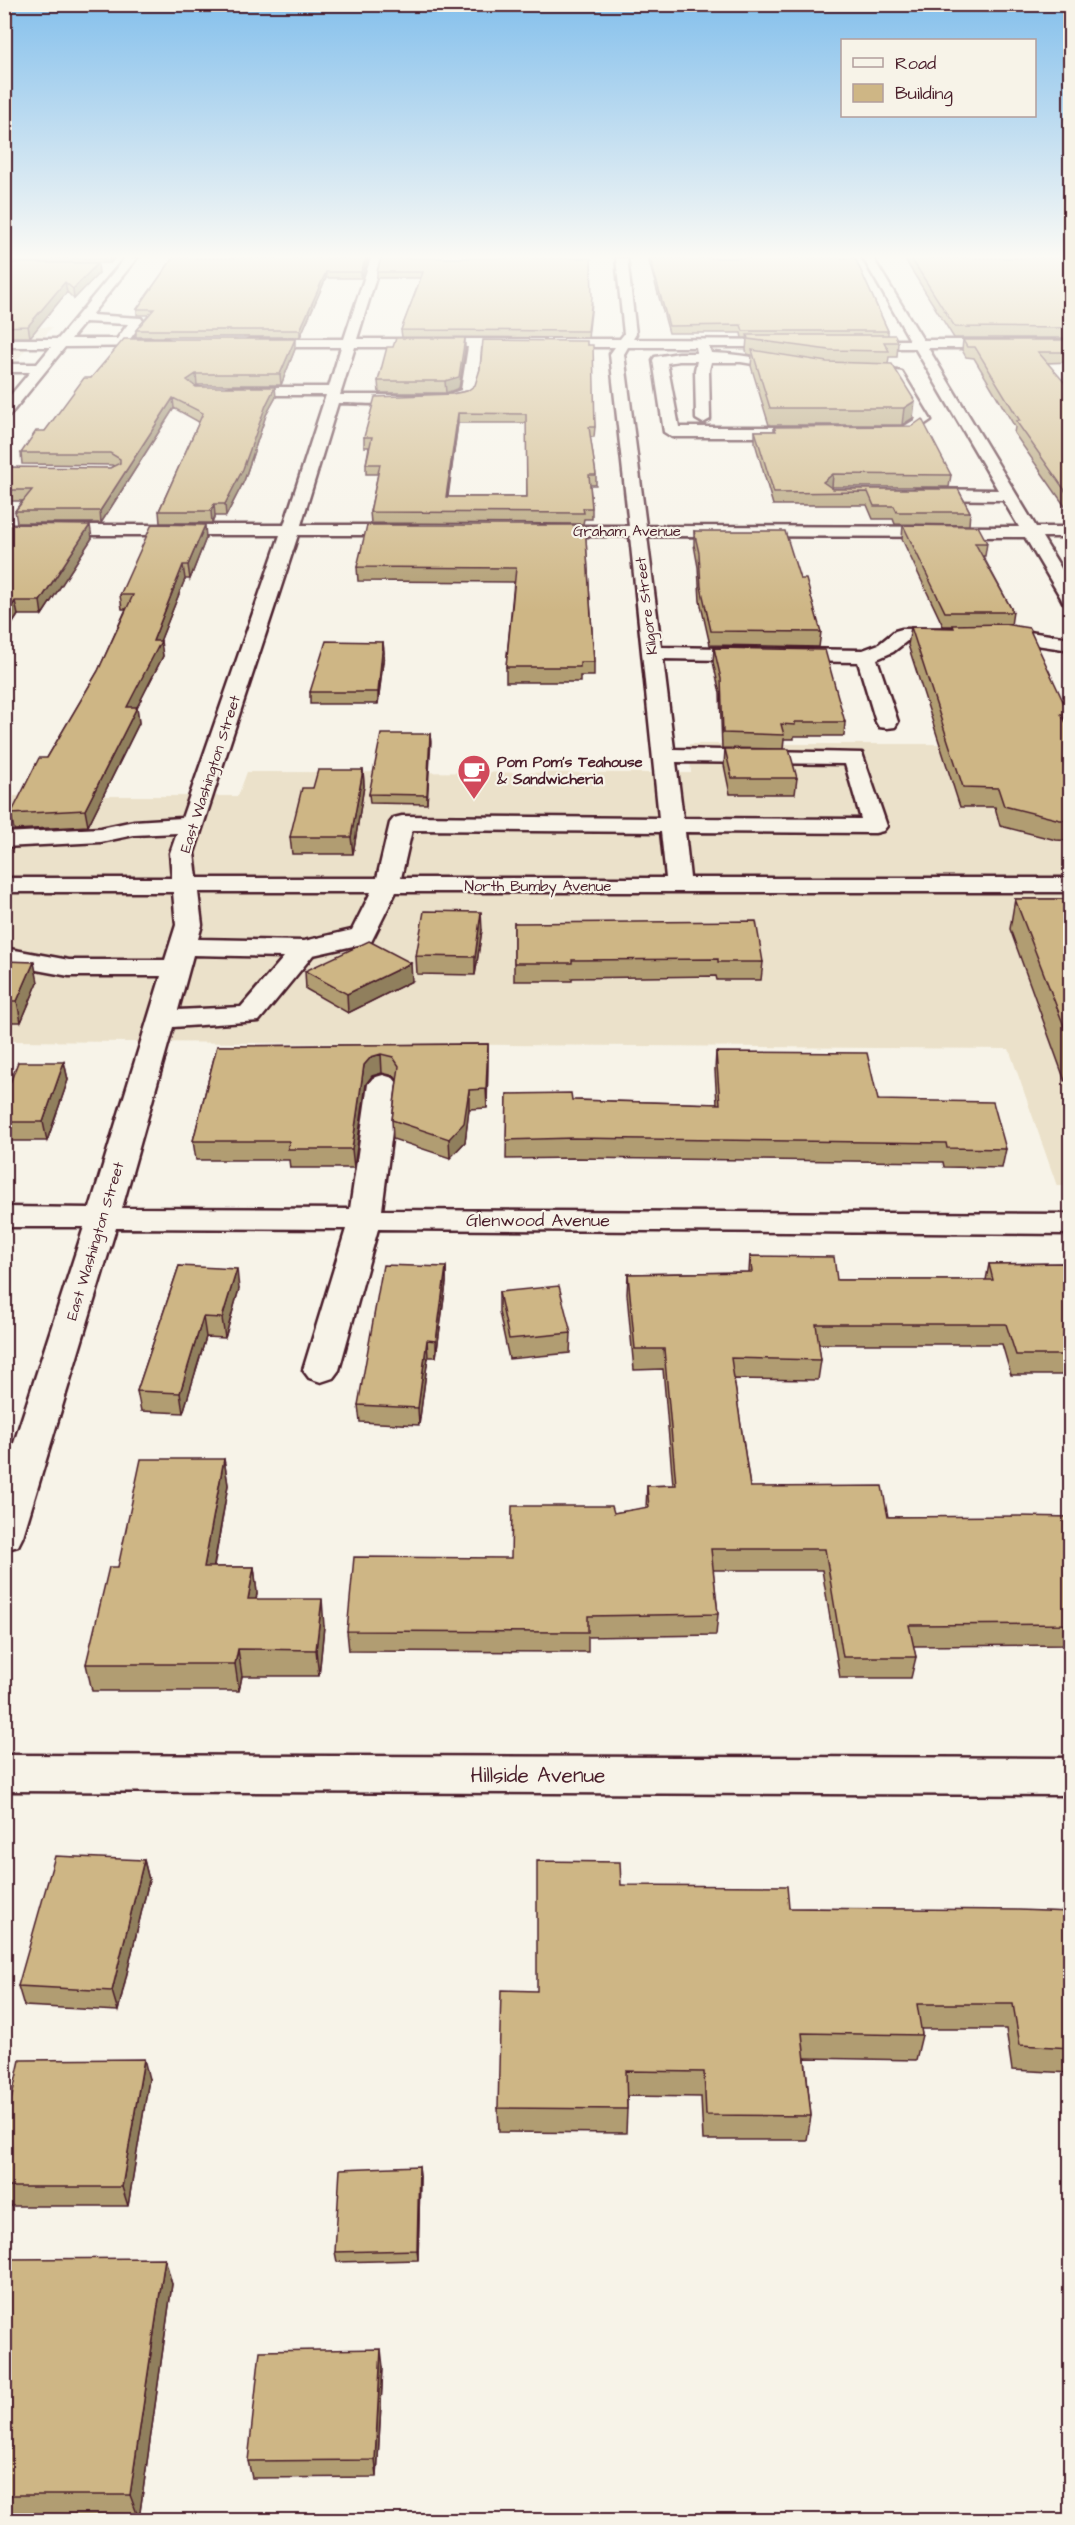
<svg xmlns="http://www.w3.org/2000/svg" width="1075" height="2525" font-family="'Architects Daughter',sans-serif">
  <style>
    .built { fill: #ebe1ca }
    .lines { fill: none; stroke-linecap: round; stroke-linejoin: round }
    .minor-casing { stroke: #4a1f2b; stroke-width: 5 }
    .minor { fill: #f7f3e8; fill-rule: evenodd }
    .wall { fill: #b19d72; stroke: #4a1f2b; stroke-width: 1.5; fill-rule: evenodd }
    .shaded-wall { fill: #907f5d; stroke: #4a1f2b; stroke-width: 1.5 }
    .building { fill: #ceb685; stroke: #4a1f2b; stroke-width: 1.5; fill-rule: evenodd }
    .labels { text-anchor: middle; stroke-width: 4.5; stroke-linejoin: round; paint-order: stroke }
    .far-street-label { font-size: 15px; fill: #4a1f2b; stroke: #f7f3e8 }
    .far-poi-label { font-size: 15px; font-weight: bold; fill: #4a1f2b; stroke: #f7f3e8; text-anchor: start }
    .street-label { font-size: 18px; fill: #4a1f2b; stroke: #f7f3e8 }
    .near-street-label { font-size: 21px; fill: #4a1f2b; stroke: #f7f3e8 }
  </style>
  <rect width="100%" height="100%" fill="#f7f3e8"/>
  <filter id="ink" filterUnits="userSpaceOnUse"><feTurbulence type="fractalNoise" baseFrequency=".0167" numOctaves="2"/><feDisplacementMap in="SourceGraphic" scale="12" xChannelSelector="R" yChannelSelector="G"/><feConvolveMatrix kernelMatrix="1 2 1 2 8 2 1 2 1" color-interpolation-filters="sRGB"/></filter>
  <g filter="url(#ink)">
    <path class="built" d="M5,326L52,327L45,336L26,349L5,374Z
      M689,744H1070V1186H1057L1009,1049L5,1041V796H238L247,772L691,773Z"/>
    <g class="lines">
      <defs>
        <path id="minor" d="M125,258H137L91,315L141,318L143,321L130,339H166L173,343L171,346L65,347L9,416L4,417V403L30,372H4V364H37L51,347H4V339H58ZM85,322L128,324L117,339H71Z
          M371,258H382L357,339H620L624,334L616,258H627L636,334L633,339L798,340L800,343L793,347H709L711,353C750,354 788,365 827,368C852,369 877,366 902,372L931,420L906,437H672L664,432L653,360L655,357L679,353H697L696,347H628L624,354L646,526L1019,527L1003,500L916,499L908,494L916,489L998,490L915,348H853L846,344L853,340H910L863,258H873L923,340H1070V348H928L1036,527H1070V537H1042L1070,583V603L1063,602L1061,598L1025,537L647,536L661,647L863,650L879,644L895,631L902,629L1002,628L1070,638V650L1002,640L907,641L893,652L877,659L898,722L895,727L887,728L879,727L876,722L858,662L663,659L674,749L862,753L887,826L883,831L875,833L685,832L690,878H1070V892H396L371,942L313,955L259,1021L173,1027L122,1208L350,1209L368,1084L373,1078L383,1075L393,1078L398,1084L382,1210L1070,1214V1234L378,1229L339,1370L333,1378L321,1382L309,1378L303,1370L346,1229L116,1228L23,1536L18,1546L4,1550V1474L84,1227H4V1207L90,1208L161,976H69L4,964V948L69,960H165L176,925L173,892H4V878H172L170,853L177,833L134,835L101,842L4,847V833L101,828L134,821L182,818L280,535H4V525H284L326,395H230L223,391L230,387H329L341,347H250L243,343L250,339H344ZM355,347H468L461,390L446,395H340ZM481,347H615L610,354L629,526H540L534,527L531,531L534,535L540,536H630L659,818L402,816L394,818L390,823L377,878H197L194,853L298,535H411L417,534L420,530L417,526L411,525H301L338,403C359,403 465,410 474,393C479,384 480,358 481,347ZM679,361H697L695,370L696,419L703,423L710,419L709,370L711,362H741L826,376L892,378L916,419L903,427H679L667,363ZM676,762L845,764L861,819L683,818ZM412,830L661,832L666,878H401ZM198,892H371L352,930L304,941L198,939L202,925ZM193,955L284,957L241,1007L178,1010Z
          M4,1755L1070,1758V1795L4,1791Z"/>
      </defs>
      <use href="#minor" class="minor-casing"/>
      <use href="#minor" class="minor"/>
    </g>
    <path class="wall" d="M4,258H115L110,263H15L4,266Z
      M173,258H368L361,278H326L300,337H136V330L149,315H137V309Z
      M381,258L592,303L588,338L402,337L401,330L421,278H377V272Z
      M648,258H855L888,331V335L898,342L897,357H889L888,364L913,418L902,425H769L751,366L752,355L747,354L746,350L747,338H742L741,333H669Z
      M904,258H1063L1066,261L1071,263V338H954Z
      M4,267L99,273L74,299L67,292L30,337H4Z
      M963,340H1071V362L1047,363L1071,390V515L1014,433L1015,427L974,358L966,357L962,350Z
      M587,345L595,427L594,437H590L596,475V485H590L592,508V519H584L583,524L371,523L370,512L378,474H366V464L369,447H364V437L452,394L467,391ZM458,423H527V497H448Z
      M295,349L281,385H197L195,386L276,397L266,415L244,481L226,516H215L212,523H160L159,511L199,422L174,408L101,523H17L15,511L22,501H10L9,498H4V475L110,468L114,466L112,465L22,464L21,453L45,431L91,378Z
      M465,349L459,388L446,393H379L378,381Z
      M774,427L951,475L949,487H831L833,489H958L970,512L969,525L895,524L893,519H873L867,505H773L755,443V431H774Z
      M4,524L92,538L42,615H18L4,637Z
      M585,525L594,662V676H580V682H506V667L514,582L358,581L357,567Z
      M903,525L987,543L985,556H983L1013,612L1011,625L1069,714L1067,724L1071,731V841L1056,840L1000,826L995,807H960L908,645L911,627L952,628L953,626H943L902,539Z
      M694,531L800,579L821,632L819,647L710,645L700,601L698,567L694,545Z
      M206,538L190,579H185L160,641L163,656L137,707L139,723L88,826L14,830L11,814L47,758L98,671L126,609H122L120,595Z
      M383,642L384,653L378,704H310V692Z
      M714,648L845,722L844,736H794V739H784L783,749L722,748L720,693L713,662Z
      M430,734L427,804L370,803L369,794Z
      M725,749L797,778L795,794H730L724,765Z
      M363,770L364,786L353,854H292L290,837L313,788Z
      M1015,899H1071V1081H1065L1010,929Z
      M514,923L763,962L761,980H717L716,976L572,978V981H514Z
      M482,930L475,975L417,974L416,956Z
      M4,961L38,982L21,1022H4Z
      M305,971L412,981L348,1013L306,989Z
      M488,1044L487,1108L469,1109L465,1142L450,1158L393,1139L392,1120L397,1080L394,1076L382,1073L372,1076L366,1084L354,1168H290L289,1160H196L193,1141L217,1046Z
      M716,1052L878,1100L1006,1149L1002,1168L944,1167L943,1162L572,1158L506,1159L507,1094L572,1100L717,1104L715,1070Z
      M64,1062L68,1080L47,1141H4V1083H10Z
      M750,1256L837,1280H986L989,1264L1071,1263V1375H1011L1002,1344H818L821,1360L818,1380L734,1379L750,1487L888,1517H1071V1645L913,1646L916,1657L911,1678H840L822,1570H713L718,1614L716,1635L588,1637V1652L349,1651L347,1631L614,1513L646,1508L647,1486L673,1485L663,1369L634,1370L627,1294L628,1274L749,1272Z
      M179,1266L239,1289L225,1338L206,1337L183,1413L141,1411L137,1391Z
      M446,1267V1283L436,1357H428L419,1425L360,1422L358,1405Z
      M499,1292L571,1333L570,1353L509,1359L499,1312Z
      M224,1459L228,1485L214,1567H254L257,1593L256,1599L324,1626L319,1676H242L239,1691H92L86,1664L118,1567Z
      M144,1860L149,1880L118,2011L24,2006L18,1986Z
      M621,1885L789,1908L1071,1912V2073L1012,2070L1006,2029H921L922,2035L916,2060L805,2058L811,2116L807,2140H703L701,2097L627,2096V2109L626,2133L499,2132L498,2108L537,1991Z
      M149,2079L128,2206H4V2132Z
      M419,2166L420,2176L418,2260L337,2262L335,2252Z
      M4,2259L172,2284L139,2519H4Z
      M383,2367L377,2477L252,2478L248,2461Z"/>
    <path class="shaded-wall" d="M4,258H14L15,263L4,266Z
      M109,258H115L110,263Z
      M366,258H368L361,278V272Z
      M98,263L99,273L74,299L73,289Z
      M326,272V278L300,337V330Z
      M65,282L67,292L30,337L28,326Z
      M465,338V349L459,388L446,393L445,381Z
      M295,339V349L281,385L280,374Z
      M196,374L197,385L188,390L187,380Z
      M275,387L276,397L266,415L244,481L226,516L225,504L266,405Z
      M173,398L174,408L101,523L100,511Z
      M915,401L913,418L902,425L904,408Z
      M458,413V423L446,507V497Z
      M833,474L832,487L825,492L823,482Z
      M214,504L215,516L212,523L211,511Z
      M90,525L92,538L42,615L40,601Z
      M205,525L206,538L190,579L188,565Z
      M183,565L185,579L157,649L161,641L163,656L129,723L127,707Z
      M15,601L18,615L4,637V619Z
      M383,642L384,653L378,704V692Z
      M137,707L139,723L88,826L85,810Z
      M430,734L431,742L427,804V795Z
      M363,770L364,786L353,854L351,837Z
      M481,912L482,930L475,975V957Z
      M34,962L38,982L21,1022L17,1001Z
      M411,963L412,981L348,1013L347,994Z
      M488,1044V1063L487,1108L486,1089Z
      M381,1054L382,1073L372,1076L366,1084L354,1168L352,1149L364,1065L371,1057Z
      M64,1062L68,1080L47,1141L43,1122Z
      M469,1090V1109L465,1142L450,1158L449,1139Z
      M446,1267V1283L436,1357V1341Z
      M237,1269L239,1289L225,1338L222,1318Z
      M203,1317L206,1337L183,1413L180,1393Z
      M427,1340L428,1357L419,1425L418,1408Z
      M224,1459L228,1485L209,1593L204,1567Z
      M254,1567L257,1593L252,1626L248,1599Z
      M322,1599L324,1626L319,1676L316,1650Z
      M238,1649L242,1676L239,1691L235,1664Z
      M144,1860L149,1880L118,2011L112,1991Z
      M144,2059L149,2079L128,2206L122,2187Z
      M419,2166L420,2176L418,2260L417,2250Z
      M165,2258L172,2284L139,2519L130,2495Z
      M381,2349L383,2367L377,2477L375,2460Z"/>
    <path class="building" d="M173,258H366L361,272H326L300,330H136L154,309H137Z
      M381,258H591L592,297L588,331L401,330L423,272H377Z
      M650,258H855L888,331H743L741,325L669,326Z
      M911,258H1063L1066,261L1071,263V328L955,327Z
      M15,263H98L73,289L65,282L28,326L4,327V267Z
      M747,335H895L898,342H884L889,351L829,350L748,339Z
      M396,338H465L459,377L445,381H378L387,347H393Z
      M124,339H295L280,374H196L187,380L196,387H275L266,405L243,469L225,504H214L211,511H159L203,413L173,398L100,511H15L32,490H8L11,486H4V475L10,467L110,468L120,463V459L110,453H21L36,431H45L84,378H91Z
      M483,340L587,341V345H593L595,427H589L596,475H589L592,508H583L584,513L370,512L380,464H366L372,437H364L375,397L452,394L467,391L475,385L480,369ZM458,413L526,414L527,497H446Z
      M963,340H1071V352H1038L1071,390V499L1016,421H1020L975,347H967Z
      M752,350L827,362L892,364L915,401L904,408H770Z
      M922,419L951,475L833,474L823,482L833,489H958L970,512H897L894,506H874L868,492L774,493L755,431H776L774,427L912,426Z
      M4,524L90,525L40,601H15L4,619Z
      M152,524L205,525L188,565H183L153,641H161L127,707H137L85,810L11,814L39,758H47L98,671L133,595H120Z
      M367,525H585L594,662H580V667H506L516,568L357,567Z
      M903,525L978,526L987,543H975L1013,612H945Z
      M694,531H785L800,579H806L821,632L711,631L701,587L699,553Z
      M1005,624L1029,628L1069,714H1061L1071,731V820H1060L1004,806L998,788L963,787L911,627L954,628L953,625Z
      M326,641L383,642L378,692H310Z
      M714,648L825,650L845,722H795V725L781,724L784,735L723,733L721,679Z
      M381,734H430L427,795L369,794Z
      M725,749H789L797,778H732Z
      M318,770H363L351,837H290L302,788H313Z
      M1015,899H1071V1044Z
      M424,911L481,912L475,957L416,956Z
      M756,921L763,962H718V959L572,960V963H514V923Z
      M369,941L411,963L347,994L305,971Z
      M4,961L34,962L17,1001H4Z
      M488,1044L486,1089L469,1090L464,1123L449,1139L392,1120L399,1066L393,1057L381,1054L371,1057L364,1065L352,1149H288L289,1141H193L217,1046Z
      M716,1052L867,1053L878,1100L993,1102L1006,1149L947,1148L946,1143L573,1138L506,1140L507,1094L571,1093L572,1100L720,1104Z
      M18,1062H64L43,1122H4V1083H10Z
      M750,1256L834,1257L837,1280H993L989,1264L1071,1263V1355H1016L1006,1324H816L821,1360L731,1358L750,1487L882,1486L888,1517L1020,1516L1071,1517V1624L909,1625L916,1657H843L825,1549H711L718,1614L588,1616V1632L347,1631L354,1557L511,1558L512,1506H612L614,1513L649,1507L647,1486L676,1485L664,1349H635L628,1274L752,1272Z
      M383,1265L446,1267L436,1341L427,1340L418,1408L358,1405Z
      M179,1266L237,1269L222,1318L203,1317L180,1393L137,1391Z
      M559,1286L571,1333L509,1339L499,1292Z
      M141,1459H224L204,1567H254L248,1599H322L316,1650L238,1649L235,1664H86L109,1567H118Z
      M55,1856L144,1860L112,1991L18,1986Z
      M537,1861L620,1862L621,1885L787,1886L789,1908L1019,1910L1071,1912V2048L1020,2045L1013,2004H917L922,2035L802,2033L811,2116L706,2115L704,2072L626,2071L627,2109L498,2108L501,1990L537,1991Z
      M144,2059L122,2187H4V2132L20,2060Z
      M419,2166L417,2250L335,2252L340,2169Z
      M165,2258L130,2495H4V2259Z
      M381,2349L375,2460L248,2461L260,2351Z"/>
  </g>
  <linearGradient id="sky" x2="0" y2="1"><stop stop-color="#85c0ec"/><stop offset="0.42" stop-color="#fbfaf5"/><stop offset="1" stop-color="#fbfaf5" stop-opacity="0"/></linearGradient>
  <rect width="1075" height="611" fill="url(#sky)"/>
  <defs>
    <symbol id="cafe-pin" viewBox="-11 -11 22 30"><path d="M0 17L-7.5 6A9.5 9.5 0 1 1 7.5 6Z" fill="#d1495b" stroke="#f7f3e8"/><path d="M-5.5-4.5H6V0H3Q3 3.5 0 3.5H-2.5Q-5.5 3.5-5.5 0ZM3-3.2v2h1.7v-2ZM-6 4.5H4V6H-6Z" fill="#fff"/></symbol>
  </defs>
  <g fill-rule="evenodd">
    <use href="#cafe-pin" x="455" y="752" width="38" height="52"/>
  </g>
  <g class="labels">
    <g class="far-street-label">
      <text x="627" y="536">Graham Avenue</text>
      <text transform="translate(646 606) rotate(-97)" y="5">Kilgore Street</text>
      <text transform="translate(210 774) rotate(-72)" y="5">East Washington Street</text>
      <text x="538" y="891">North Bumby Avenue</text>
      <text transform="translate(95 1241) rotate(-73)" y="5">East Washington Street</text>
    </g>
    <g class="far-poi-label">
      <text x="497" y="767">Pom Pom's Teahouse<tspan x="497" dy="17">&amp; Sandwicheria</tspan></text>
    </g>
    <g class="street-label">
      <text x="538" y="1226">Glenwood Avenue</text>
    </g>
    <g class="near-street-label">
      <text x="538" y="1782">Hillside Avenue</text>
    </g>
  </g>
  <rect width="1075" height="2525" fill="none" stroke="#f7f3e8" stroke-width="24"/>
  <rect x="12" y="12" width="1051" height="2501" fill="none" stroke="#4a1f2b" stroke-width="2" filter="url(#ink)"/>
  <rect x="841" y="39" width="195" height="78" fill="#f7f3e8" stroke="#b29e9c" stroke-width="1.5"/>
  <rect x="853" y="58" width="30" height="9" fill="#f7f3e8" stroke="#b29e9c" stroke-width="1.5"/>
  <text x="895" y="69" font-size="18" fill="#4a1f2b">Road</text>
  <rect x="853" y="84" width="30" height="18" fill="#ceb685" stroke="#b29e9c" stroke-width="1.5"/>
  <text x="895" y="99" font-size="18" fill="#4a1f2b">Building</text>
</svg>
